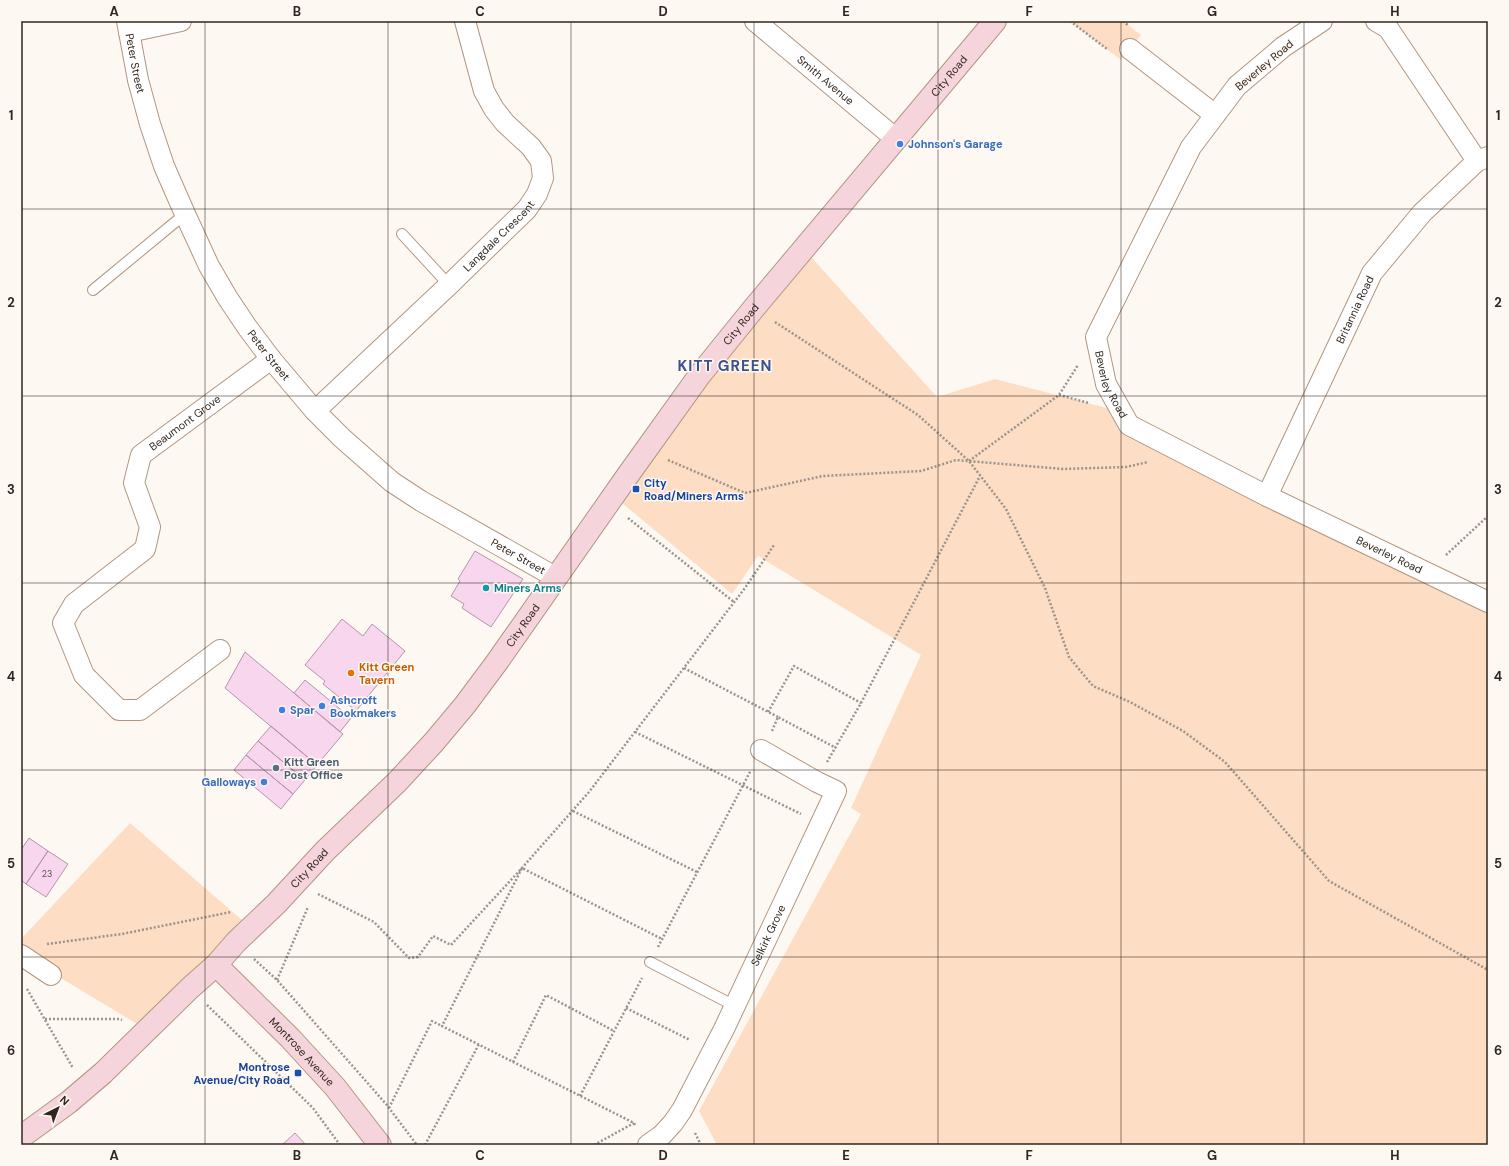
<svg xmlns="http://www.w3.org/2000/svg" width="1509" height="1166" font-family="'DM Sans',sans-serif">
  <style>
    .green { fill: #fdddc3 }
    .building { fill: #f8d6ed; stroke: #b495aa }
    .lines { fill: none; stroke-linecap: round; stroke-linejoin: round }
    .lane-casing { stroke: #b2967f; stroke-width: 12 }
    .street-casing { stroke: #b2967f; stroke-width: 22 }
    .secondary-casing { stroke: #b2967f; stroke-width: 24 }
    .path { stroke: #9c938c; stroke-width: 2.5; stroke-dasharray: 2 2; stroke-linecap: butt }
    .lane { stroke: #fff; stroke-width: 10 }
    .street { stroke: #fff; stroke-width: 20 }
    .secondary { stroke: #f5d4dc; stroke-width: 22 }
    .grid { fill: none; stroke: #31261d; stroke-width: 1; stroke-opacity: 0.55 }
    .shop-dot { fill: #3f7fe0; stroke: #fef8f3; stroke-width: 1.5 }
    .transit-dot { fill: #1a4fb4; stroke: #fef8f3; stroke-width: 1.5 }
    .culture-dot { fill: #0f9aa8; stroke: #fef8f3; stroke-width: 1.5 }
    .food-dot { fill: #e8710a; stroke: #fef8f3; stroke-width: 1.5 }
    .service-dot { fill: #5c6f8a; stroke: #fef8f3; stroke-width: 1.5 }
    .labels { text-anchor: middle; stroke-width: 3; stroke-linejoin: round; paint-order: stroke }
    .number-label { font-size: 9px; fill: #635251 }
    .street-label { font-size: 11px; fill: #31261d; stroke: #fef8f3 }
    .shop-label { font-size: 11px; font-weight: bold; fill: #366cbe; stroke: #fef8f3; text-anchor: start }
    .transit-label { font-size: 11px; font-weight: bold; fill: #164399; stroke: #fef8f3; text-anchor: start }
    .culture-label { font-size: 11px; font-weight: bold; fill: #0d838f; stroke: #fef8f3; text-anchor: start }
    .food-label { font-size: 11px; font-weight: bold; fill: #c56008; stroke: #fef8f3; text-anchor: start }
    .service-label { font-size: 11px; font-weight: bold; fill: #4e5e75; stroke: #fef8f3; text-anchor: start }
    .district-label { font-size: 15px; font-weight: bold; letter-spacing: 1px; fill: #3c528d; stroke: #fef8f3 }
    .neatline { fill: none; stroke: #31261d; stroke-width: 1.5 }
    .grid-label { font-size: 13px; text-anchor: middle; font-weight: bold; fill: #31261d }
  </style>
  <rect width="100%" height="100%" fill="#fef8f3"/>
  <path class="green" d="M1070,21H1123L1141,35L1121,60Z
    M804,249L937,397L995,379L1122,412L1488,601V1145H717L699,1111L861,814L851,808L921,655L758,556L732,594L623,504L628,475Z
    M130,823L250,927L147,1030L21,954V939Z"/>
  <path class="building" d="M475,551L523,579L491,627L462,608L464,604L451,596L460,581L458,579Z
    M342,619L363,636L372,624L405,651L356,711L323,684L325,681L305,665Z
    M245,652L343,734L317,765L225,688Z
    M305,680L351,718L340,732L294,693Z
    M271,726L317,765L305,780L258,741Z
    M258,741L305,780L293,794L246,755Z
    M246,755L293,794L281,809L234,770Z
    M29,838L48,851L26,884L21,880V850Z
    M48,851L68,864L46,897L26,884Z
    M295,1133L306,1145H282Z"/>
  <g class="lines">
    <defs>
      <path id="lane" d="M402,234L449,285
        M93,290L185,214
        M650,962L735,1006"/>
      <g id="street">
        <path id="s1" d="M127,21L138,80L150,124L164,166L185,214L209,266L227,297L247,327L271,359L315,411L342,438L392,482L421,501L555,577"/>
        <path id="s2" d="M755,21L896,139"/>
        <path id="s3" d="M1322,21L1283,47L1237,86L1191,147L1096,337L1106,384L1129,425L1267,496L1488,602"/>
        <path d="M1376,21L1388,28L1477,161"/>
        <path d="M129,32L181,21"/>
        <path d="M1130,49L1215,115"/>
        <path id="s4" d="M315,411L449,285L527,209L537,194L543,178L541,161L531,147L505,123L494,109L484,91L465,21"/>
        <path id="s5" d="M1267,496L1372,273L1422,213L1477,161L1488,157"/>
        <path id="s6" d="M220,650L140,710H119L84,675L63,623L74,604L145,549L150,527L134,483L141,455L271,359"/>
        <path d="M21,955L51,975"/>
        <path id="s7" d="M648,1145L662,1135L673,1123L682,1110L724,1029L836,791L817,782L761,750"/>
      </g>
      <g id="secondary">
        <path id="s8" d="M216,965L290,1038L335,1087L380,1145"/>
        <path id="s9" d="M21,1137L69,1102L103,1073L190,988L216,965L236,942L276,904L325,851L397,782L434,742L465,705L497,662L628,475L699,376L754,308L995,21"/>
      </g>
    </defs>
    <use href="#lane" class="lane-casing"/>
    <use href="#street" class="street-casing"/>
    <use href="#secondary" class="secondary-casing"/>
    <path class="path" d="M1070,21L1107,49
      M1123,21L1129,26
      M775,322L918,415L969,461L1006,509L1045,588L1069,657L1093,686L1130,702L1183,731L1225,762L1329,881L1488,970
      M1059,395L1089,403
      M668,460L745,493L823,476L921,471L956,460L1063,469L1126,467L1148,462
      M969,461L1059,395L1078,365
      M628,518L734,602
      M1446,555L1488,516
      M684,668L778,717
      M768,712L794,666L861,703
      M772,731L778,717L836,748
      M635,732L801,814
      M827,762L861,703L980,476
      M573,811L697,872
      M318,894L374,922L409,958L418,957L433,936L451,945L522,868L589,792L745,588L774,545
      M47,944L122,934L231,912
      M658,947L751,770
      M254,959L277,980L386,1104L417,1145
      M277,980L308,907
      M27,989L73,1068
      M207,1005L313,1108L340,1145
      M626,1008L690,1040
      M45,1019H119L122,1020
      M513,1062L546,995L614,1031
      M580,1096L642,978
      M389,1108L432,1021L442,1026
      M635,1125L634,1123L442,1026L522,868L662,939
      M695,1133L701,1145
      M425,1145L479,1044
      M594,1145L634,1123"/>
    <use href="#lane" class="lane"/>
    <use href="#street" class="street"/>
    <use href="#secondary" class="secondary"/>
  </g>
  <path class="grid" d="M205,21V1145M388,21V1145M571,21V1145M754,21V1145M938,21V1145M1121,21V1145M1304,21V1145M21,209H1488M21,396H1488M21,583H1488M21,770H1488M21,957H1488"/>
  <g class="shop-dot">
    <circle cx="900" cy="144" r="4"/>
    <circle cx="322" cy="706" r="4"/>
    <circle cx="282" cy="710" r="4"/>
    <circle cx="264" cy="782" r="4"/>
  </g>
  <g class="transit-dot">
    <rect x="632" y="485" width="8" height="8" rx="2"/>
    <rect x="294" y="1069" width="8" height="8" rx="2"/>
  </g>
  <circle class="culture-dot" cx="486" cy="588" r="4"/>
  <circle class="food-dot" cx="351" cy="673" r="4"/>
  <circle class="service-dot" cx="276" cy="768" r="4"/>
  <g class="labels">
    <g class="number-label">
      <text x="47" y="877">23</text>
    </g>
    <g class="street-label">
      <text dy="4" stroke="none"><textPath href="#s1" startOffset="43">Peter Street</textPath></text>
      <text transform="translate(1264 65) rotate(-40)" y="4">Beverley Road</text>
      <text dy="4" stroke="none"><textPath href="#s9" startOffset="1415">City Road</textPath></text>
      <text dy="4" stroke="none"><textPath href="#s2" startOffset="92">Smith Avenue</textPath></text>
      <text dy="4" stroke="none"><textPath href="#s4" startOffset="254">Langdale Crescent</textPath></text>
      <text dy="4" stroke="none"><textPath href="#s5" startOffset="206">Britannia Road</textPath></text>
      <text dy="4" stroke="none"><textPath href="#s9" startOffset="1091">City Road</textPath></text>
      <text dy="4" stroke="none"><textPath href="#s1" startOffset="367">Peter Street</textPath></text>
      <text dy="4" stroke="none"><textPath href="#s3" startOffset="446">Beverley Road</textPath></text>
      <text dy="4" stroke="none"><textPath href="#s6" startOffset="491">Beaumont Grove</textPath></text>
      <text dy="4" stroke="none"><textPath href="#s3" startOffset="782">Beverley Road</textPath></text>
      <text dy="4" stroke="none"><textPath href="#s1" startOffset="691">Peter Street</textPath></text>
      <text dy="4" stroke="none"><textPath href="#s9" startOffset="719">City Road</textPath></text>
      <text dy="4" stroke="none"><textPath href="#s9" startOffset="395">City Road</textPath></text>
      <text dy="4" stroke="none"><textPath href="#s7" startOffset="244">Selkirk Grove</textPath></text>
      <text dy="4" stroke="none"><textPath href="#s8" startOffset="122">Montrose Avenue</textPath></text>
    </g>
    <g class="shop-label">
      <text x="908" y="148">Johnson's Garage</text>
      <text x="330" y="704">Ashcroft<tspan x="330" dy="13">Bookmakers</tspan></text>
      <text x="290" y="714">Spar</text>
      <text x="256" y="786" text-anchor="end">Galloways</text>
    </g>
    <g class="transit-label">
      <text x="644" y="487">City<tspan x="644" dy="13">Road/Miners Arms</tspan></text>
      <text x="290" y="1071" text-anchor="end">Montrose<tspan x="290" dy="13">Avenue/City Road</tspan></text>
    </g>
    <g class="culture-label">
      <text x="494" y="592">Miners Arms</text>
    </g>
    <g class="food-label">
      <text x="359" y="671">Kitt Green<tspan x="359" dy="13">Tavern</tspan></text>
    </g>
    <g class="service-label">
      <text x="284" y="766">Kitt Green<tspan x="284" dy="13">Post Office</tspan></text>
    </g>
    <g class="district-label">
      <text x="725" y="371">KITT GREEN</text>
    </g>
  </g>
  <rect width="1509" height="1166" fill="none" stroke="#fef8f3" stroke-width="44"/>
  <g transform="translate(58 1108) rotate(42)" stroke="#fef8f3" stroke-width="3" paint-order="stroke">
  <path d="M0-3L7 15L0 10L-7 15Z" fill="#31261d"/>
  <text y="-6" font-size="11" font-weight="bold" text-anchor="middle" fill="#31261d">N</text>
  </g>
  <rect x="22" y="22" width="1465" height="1122" class="neatline"/>
  <g class="grid-label">
    <text x="114" y="16">A</text>
    <text x="297" y="16">B</text>
    <text x="480" y="16">C</text>
    <text x="663" y="16">D</text>
    <text x="846" y="16">E</text>
    <text x="1029" y="16">F</text>
    <text x="1212" y="16">G</text>
    <text x="1395" y="16">H</text>
    <text x="11" y="120">1</text>
    <text x="1498" y="120">1</text>
    <text x="11" y="307">2</text>
    <text x="1498" y="307">2</text>
    <text x="11" y="494">3</text>
    <text x="1498" y="494">3</text>
    <text x="11" y="681">4</text>
    <text x="1498" y="681">4</text>
    <text x="11" y="868">5</text>
    <text x="1498" y="868">5</text>
    <text x="11" y="1055">6</text>
    <text x="1498" y="1055">6</text>
    <text x="114" y="1160">A</text>
    <text x="297" y="1160">B</text>
    <text x="480" y="1160">C</text>
    <text x="663" y="1160">D</text>
    <text x="846" y="1160">E</text>
    <text x="1029" y="1160">F</text>
    <text x="1212" y="1160">G</text>
    <text x="1395" y="1160">H</text>
  </g>
</svg>
